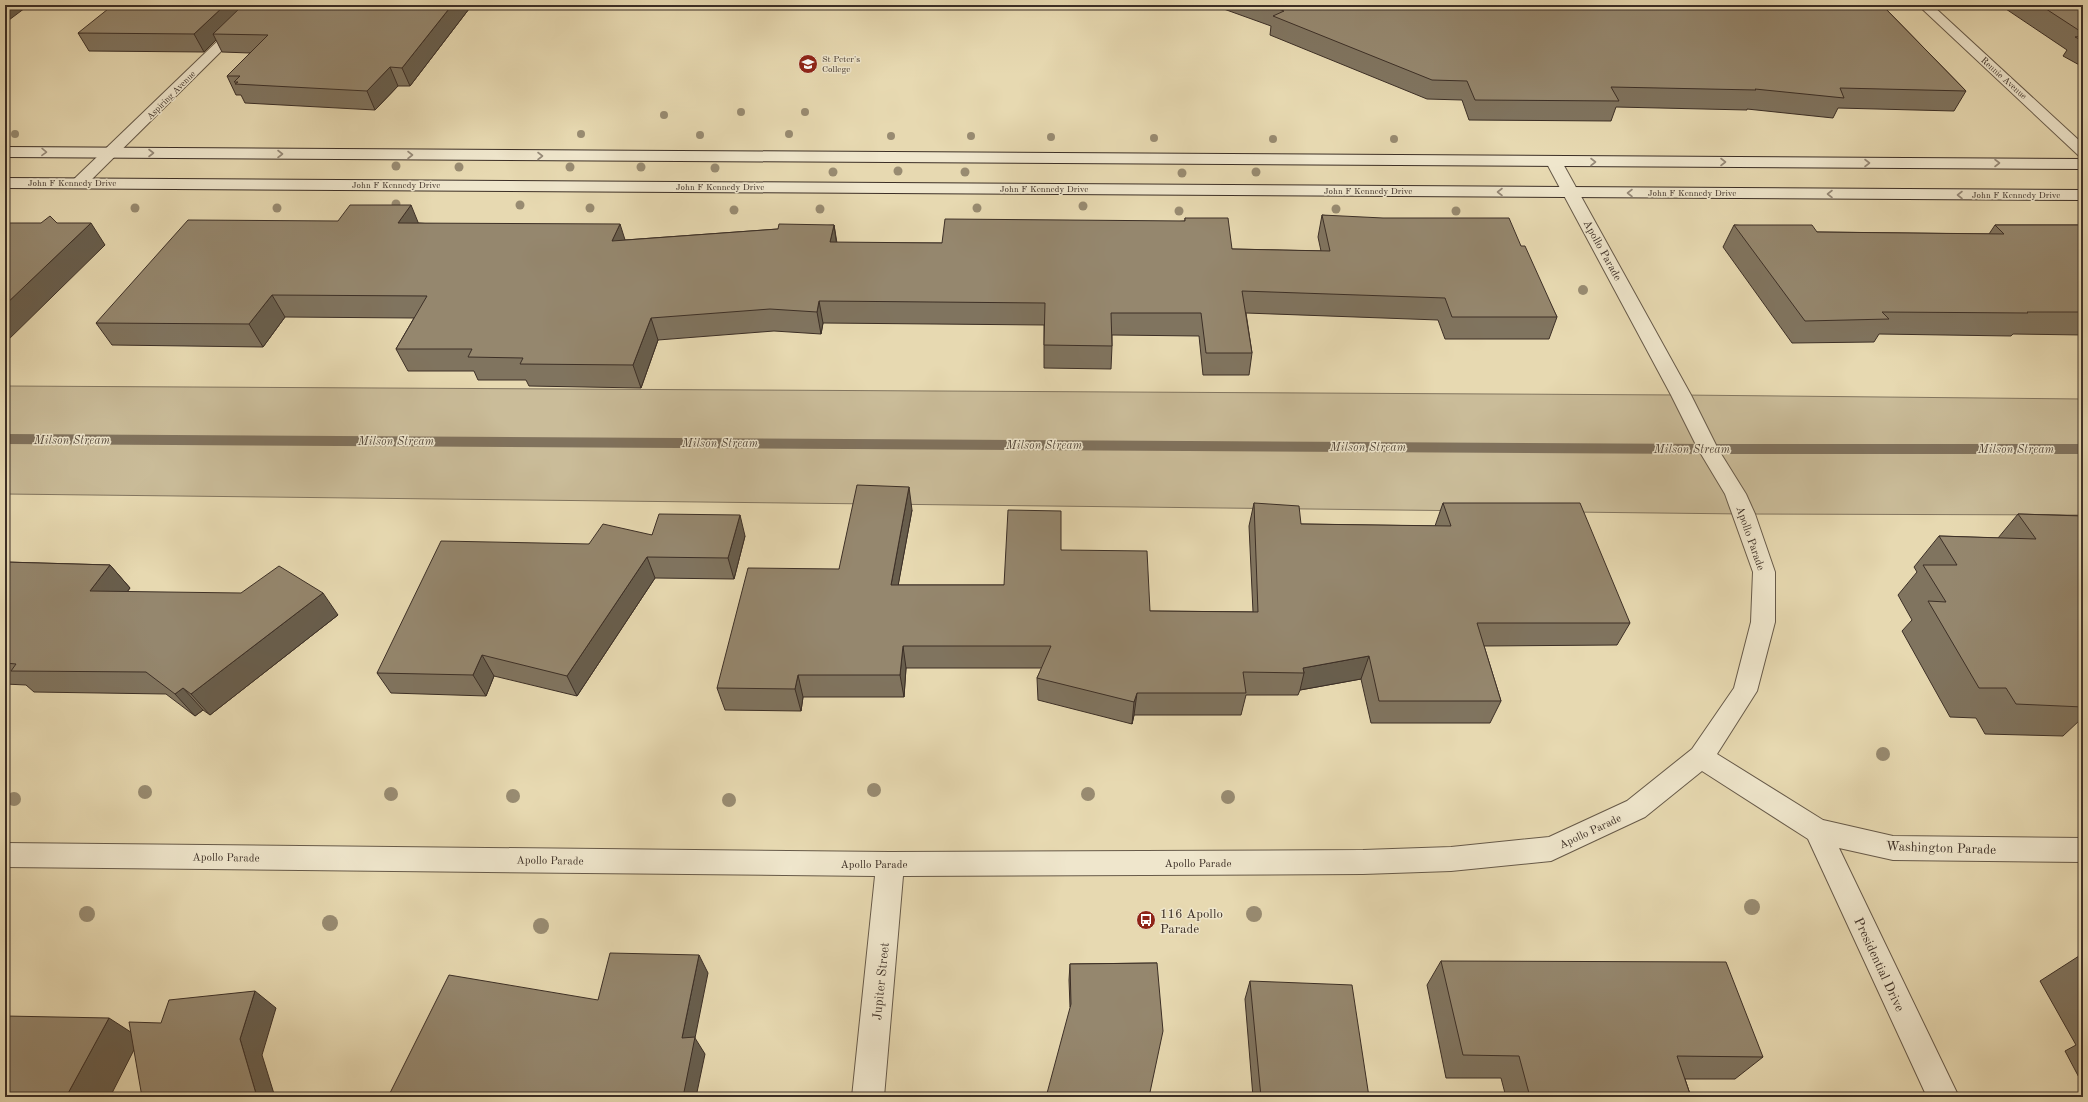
<svg xmlns="http://www.w3.org/2000/svg" width="2088" height="1102" font-family="'Old Standard TT',serif">
  <style>
    .green { fill: #cabc99; stroke: #837660 }
    .lines { fill: none; stroke-linecap: round; stroke-linejoin: round }
    .stream { fill: #80725d; fill-rule: evenodd }
    .minor-casing { stroke: #675a49; stroke-width: 2 }
    .secondary-casing { stroke: #3c2f26; stroke-width: 2 }
    .minor { fill: #efe6cc; fill-rule: evenodd }
    .secondary { fill: #efe6cc; fill-rule: evenodd }
    .tree { fill: #988b71 }
    .wall { fill: #80745f; stroke: #3c2f26 }
    .shaded-wall { fill: #685e4d; stroke: #3c2f26 }
    .building { fill: #95876e; stroke: #3c2f26 }
    .oneway { stroke: #968a79 }
    .labels { text-anchor: middle; stroke-width: 3; stroke-linejoin: round; paint-order: stroke }
    .far-poi-label { font-size: 9px; fill: #3c2f26; stroke: #efe6cc; text-anchor: start }
    .far-street-label { font-size: 9px; fill: #3c2f26; stroke: #efe6cc }
    .street-label { font-size: 11px; fill: #3c2f26; stroke: #efe6cc }
    .water-label { font-size: 12px; font-style: italic; fill: #584b3d; stroke: #efe6cc }
    .near-street-label { font-size: 13px; fill: #3c2f26; stroke: #efe6cc }
    .near-poi-label { font-size: 13px; fill: #3c2f26; stroke: #efe6cc; text-anchor: start }
  </style>
  <rect width="100%" height="100%" fill="#e7d9b1"/>
  <filter id="stains"><feTurbulence type="fractalNoise" baseFrequency=".005" numOctaves="4"/><feColorMatrix values="0 0 0 0 .2 0 0 0 0 .09 0 0 0 0 .02 0 0 0 .5 -.17"/></filter>
  <radialGradient id="worn" r=".72"><stop offset=".6" stop-color="#630" stop-opacity="0"/><stop offset="1" stop-color="#630" stop-opacity=".3"/></radialGradient>
  <path class="green" d="M5,386L1681,395L2083,399V515L1744,514L5,494Z"/>
  <g class="lines">
    <path class="stream" d="M5,434L1708,444H2083V454H1708L5,444Z"/>
    <defs>
      <path id="minor" d="M255,5H268L85,186H73L71,183L73,180Z
        M1918,5H1932L2083,144V157L2078,155Z
        M1554,157L1560,159L1562,162L1691,395L1718,449L1746,494L1755,514L1775,572V622L1757,691L1717,754L1823,820L1893,836L2083,838V862L1893,860L1839,848L1959,1097H1927L1808,839L1702,771L1645,817L1551,861L1451,871L1363,874L903,876L884,1097H852L875,876L5,867V843L890,852L1363,850L1451,847L1549,837L1627,801L1692,749L1734,688L1751,622L1753,572L1725,494L1698,449L1671,395L1546,162L1548,159Z"/>
      <path id="secondary" d="M5,147L2083,159V169L5,157Z
        M5,178L2083,190V200L5,188Z"/>
    </defs>
    <use href="#minor" class="minor-casing"/>
    <use href="#secondary" class="secondary-casing"/>
    <use href="#minor" class="minor"/>
    <use href="#secondary" class="secondary"/>
  </g>
  <g class="tree">
    <circle cx="741" cy="112" r="4"/>
    <circle cx="805" cy="112" r="4"/>
    <circle cx="664" cy="115" r="4"/>
    <circle cx="15" cy="134" r="4"/>
    <circle cx="581" cy="134" r="4"/>
    <circle cx="789" cy="134" r="4"/>
    <circle cx="700" cy="135" r="4"/>
    <circle cx="891" cy="136" r="4"/>
    <circle cx="971" cy="136" r="4"/>
    <circle cx="1051" cy="137" r="4"/>
    <circle cx="1154" cy="138" r="4"/>
    <circle cx="1273" cy="139" r="4"/>
    <circle cx="1394" cy="139" r="4"/>
    <circle cx="396" cy="166" r="4.5"/>
    <circle cx="459" cy="167" r="4.5"/>
    <circle cx="570" cy="167" r="4.5"/>
    <circle cx="641" cy="167" r="4.5"/>
    <circle cx="715" cy="168" r="4.5"/>
    <circle cx="898" cy="171" r="4.5"/>
    <circle cx="833" cy="172" r="4.5"/>
    <circle cx="965" cy="172" r="4.5"/>
    <circle cx="1256" cy="172" r="4.5"/>
    <circle cx="1182" cy="173" r="4.5"/>
    <circle cx="396" cy="204" r="4.5"/>
    <circle cx="520" cy="205" r="4.5"/>
    <circle cx="1083" cy="206" r="4.5"/>
    <circle cx="135" cy="208" r="4.5"/>
    <circle cx="277" cy="208" r="4.5"/>
    <circle cx="590" cy="208" r="4.5"/>
    <circle cx="977" cy="208" r="4.5"/>
    <circle cx="820" cy="209" r="4.5"/>
    <circle cx="1336" cy="209" r="4.5"/>
    <circle cx="734" cy="210" r="4.5"/>
    <circle cx="1179" cy="211" r="4.5"/>
    <circle cx="1456" cy="211" r="4.5"/>
    <circle cx="1583" cy="290" r="5"/>
    <circle cx="1883" cy="754" r="7"/>
    <circle cx="874" cy="790" r="7"/>
    <circle cx="145" cy="792" r="7"/>
    <circle cx="391" cy="794" r="7"/>
    <circle cx="1088" cy="794" r="7"/>
    <circle cx="513" cy="796" r="7"/>
    <circle cx="1228" cy="797" r="7"/>
    <circle cx="14" cy="799" r="7"/>
    <circle cx="729" cy="800" r="7"/>
    <circle cx="1752" cy="907" r="8"/>
    <circle cx="87" cy="914" r="8"/>
    <circle cx="1254" cy="914" r="8"/>
    <circle cx="330" cy="923" r="8"/>
    <circle cx="541" cy="926" r="8"/>
  </g>
  <path class="wall" d="M472,5L410,86H398L375,110L245,103L241,95H236L227,76L250,53L222,52L216,40L204,52L89,51L78,33Z
    M1220,5H1882L1966,91L1954,111L1838,108L1833,118L1747,109V110L1616,107L1611,121L1469,120L1462,100L1427,99L1270,35L1271,26L1221,8Z
    M2000,5H2083V67L2063,56L2067,50Z
    M1322,215L1521,246L1557,317L1549,339H1445L1438,320L1246,313L1252,353L1249,375H1203L1199,336L1112,335V346L1111,369L1044,368V325L823,323L821,334L774,331L658,340L641,388L529,386L526,380H478L474,371H408L396,349L414,318L285,317L263,347L112,345L96,323L419,223L625,240L834,225L837,243H942L1185,221V218L1232,249L1321,251L1318,237Z
    M1734,225L1817,232L1989,234L1995,225H2083V335L2013,334L2011,336L1879,334L1874,342L1792,343L1723,247Z
    M1254,503L1301,524L1435,526L1443,503L1630,623L1617,645L1484,646L1501,701L1490,723H1371L1361,679L1300,690L1298,695H1246L1241,715H1134L1132,724L1038,700L1037,678L1042,668H906L904,697H803L801,711L725,710L717,688L839,569L912,510L898,585H1004L1061,550L1150,611L1253,612L1249,526Z
    M2018,514L2083,516V721L2080,720L2063,736L1985,734L1976,718L1950,717L1902,631L1912,620L1898,595L1917,572L1914,567L1939,536L1998,538Z
    M652,535L745,536L734,579L655,578L577,696L494,676L486,696L391,693L377,673L589,544Z
    M5,562L110,565L130,588L127,592L338,615L210,715L203,710L195,716L166,694L34,692L26,685L5,684Z
    M2079,956H2083V1085L2065,1051L2076,1045L2040,981Z
    M1441,961L1763,1057L1735,1079H1685L1691,1097H1506L1501,1078H1446L1427,985Z
    M1157,963L1070,1007L1069,980L1070,964Z
    M1250,981L1369,1097H1253L1245,999Z"/>
  <path class="shaded-wall" d="M5,5H29L5,23Z
    M225,5H253L213,34L216,40L204,52L194,34Z
    M452,5H472L410,86L402,68Z
    M390,67L398,86L375,110L367,91Z
    M411,205L420,227L398,223Z
    M91,223L105,245L5,343V305Z
    M620,224L627,246L612,241Z
    M834,225L837,247L830,242Z
    M272,295L285,317L263,347L249,324Z
    M819,301L823,323L821,334L817,312Z
    M651,318L658,340L641,388L633,365Z
    M909,487L912,510L894,608L891,585Z
    M740,515L745,536L734,579L728,558Z
    M647,557L655,578L577,696L567,676Z
    M110,565L130,588L110,613L90,591Z
    M323,593L338,615L210,715L191,694Z
    M903,646L906,668L904,697L900,675Z
    M482,655L494,676L486,696L473,675Z
    M1369,656L1361,679L1300,690L1304,673L1303,668Z
    M798,675L803,697L801,711L795,689Z
    M183,688L203,710L195,716L175,694Z
    M1137,693L1134,715L1132,724L1134,702Z
    M699,955L708,973L695,1038L705,1054L696,1097H683L682,1038Z
    M255,991L276,1008L262,1055L275,1097H257L240,1039Z
    M109,1018L140,1038L110,1097H66Z"/>
  <path class="building" d="M113,5H225L194,34L78,33Z
    M243,5H452L402,68L390,67L367,91L235,84L238,82H234L240,76H227L268,35L213,34Z
    M1267,5H1882L1966,91L1840,88L1844,98L1755,89L1756,90L1611,87L1619,101L1475,100L1467,81L1432,80L1273,16L1284,11Z
    M2040,5H2083V33Z
    M2083,36V41L2075,37Z
    M350,205H411L398,223L620,224L612,241L778,229L779,224L834,225L830,242L942,243L945,219L1185,221V218H1228L1232,249L1330,251L1322,215L1383,218H1509L1521,246H1525L1557,317H1452L1445,298L1242,291L1252,353H1206L1201,313H1111L1112,346L1044,345L1045,303L819,301L817,312L770,309L651,318L633,365L520,364L523,358L468,357L472,349H396L427,296L272,295L249,324L96,323L188,220L338,221Z
    M50,216L57,223H91L5,305V223H41Z
    M1734,225H1812L1817,232L2004,234L1995,225H2083V312H2027L2028,313L1882,312L1889,319L1805,321Z
    M857,485L909,487L891,585H1004L1008,510L1061,511V550L1147,551L1150,611L1258,612L1254,503L1299,506L1301,524L1451,526L1443,503H1580L1630,623H1477L1501,701H1379L1369,656L1303,668L1304,673L1243,672L1246,693H1137L1134,702L1037,678L1051,646H903L900,675H798L795,689L717,688L748,568L839,569Z
    M659,514L740,515L728,558L647,557L567,676L482,655L473,675L377,673L441,541L589,544L603,524L652,535Z
    M2018,514L2083,516V707L2016,704L2006,688H1979L1928,601L1946,602L1923,565H1957L1939,536L2036,539Z
    M5,562L110,565L90,591L241,593L279,566L323,593L191,694L183,688L175,694L146,672L11,671L16,664L5,663Z
    M610,953L699,955L682,1038L695,1037L683,1097H388L449,975L598,1000Z
    M2079,956H2083V963Z
    M1441,961L1726,962L1763,1057L1677,1056L1691,1097H1530L1519,1056L1463,1055Z
    M1157,963L1163,1031L1149,1097H1046L1071,1004L1070,964Z
    M1250,981L1352,985L1369,1097H1261Z
    M255,991L240,1039L257,1097H142L129,1022L161,1023L169,1000Z
    M5,1016L109,1018L66,1097H5Z"/>
  <defs><path id="oneway-chevron" d="M-2-3.5L2.5 0L-2 3.5" fill="none" stroke-width="1.6" stroke-linecap="round" stroke-linejoin="round"/></defs>
  <g class="oneway">
    <use href="#oneway-chevron" transform="translate(44 152) rotate(1)"/>
    <use href="#oneway-chevron" transform="translate(151 153)"/>
    <use href="#oneway-chevron" transform="translate(280 154)"/>
    <use href="#oneway-chevron" transform="translate(410 155)"/>
    <use href="#oneway-chevron" transform="translate(540 156)"/>
    <use href="#oneway-chevron" transform="translate(1593 162)"/>
    <use href="#oneway-chevron" transform="translate(1723 162)"/>
    <use href="#oneway-chevron" transform="translate(1867 163)"/>
    <use href="#oneway-chevron" transform="translate(1997 163)"/>
    <use href="#oneway-chevron" transform="translate(1500 192) rotate(-180)"/>
    <use href="#oneway-chevron" transform="translate(1630 193) rotate(-180)"/>
    <use href="#oneway-chevron" transform="translate(1830 194) rotate(-180)"/>
    <use href="#oneway-chevron" transform="translate(1960 195) rotate(-180)"/>
  </g>
  <defs>
    <symbol id="school-disc" viewBox="-11 -11 22 22"><circle r="9.5" fill="#8f2418" stroke="#efe6cc"/><path d="M0-5L7-2L0 1L-7-2ZM-4 1L0 2.5L4 1V4Q0 6-4 4Z" fill="#fff"/></symbol>
    <symbol id="bus-disc" viewBox="-11 -11 22 22"><circle r="9.5" fill="#8f2418" stroke="#efe6cc"/><path d="M-5-6H5V4H4V6H2V4H-2V6H-4V4H-5ZM-3.5-4V0h7V-4ZM-3.5 1.2v1.5H-2V1.2ZM2 1.2v1.5H3.5V1.2Z" fill="#fff"/></symbol>
  </defs>
  <g fill-rule="evenodd">
    <use href="#school-disc" x="797" y="53" width="22" height="22"/>
    <use href="#bus-disc" x="1135" y="909" width="22" height="22"/>
  </g>
  <g class="labels">
    <g class="far-poi-label">
      <text x="822" y="62">St Peter's<tspan x="822" dy="10">College</tspan></text>
    </g>
    <g class="far-street-label">
      <text transform="translate(2004 78) rotate(42)" y="3">Rennie Avenue</text>
      <text transform="translate(171 95) rotate(-45)" y="3">Aspiring Avenue</text>
      <text x="72" y="186">John F Kennedy Drive</text>
      <text x="396" y="188">John F Kennedy Drive</text>
      <text x="720" y="190">John F Kennedy Drive</text>
      <text x="1044" y="192">John F Kennedy Drive</text>
      <text x="1368" y="194">John F Kennedy Drive</text>
      <text x="1692" y="196">John F Kennedy Drive</text>
      <text x="2016" y="198">John F Kennedy Drive</text>
    </g>
    <g class="street-label">
      <text transform="translate(1603 250) rotate(61)" y="4">Apollo Parade</text>
      <text transform="translate(1751 538) rotate(71)" y="4">Apollo Parade</text>
      <text transform="translate(1590 831) rotate(-25)" y="4">Apollo Parade</text>
      <text transform="translate(226 857) rotate(1)" y="4">Apollo Parade</text>
      <text transform="translate(550 860) rotate(1)" y="4">Apollo Parade</text>
      <text x="1198" y="867">Apollo Parade</text>
      <text x="874" y="868">Apollo Parade</text>
    </g>
    <g class="water-label">
      <text x="72" y="444">Milson Stream</text>
      <text x="396" y="445">Milson Stream</text>
      <text x="720" y="447">Milson Stream</text>
      <text x="1044" y="449">Milson Stream</text>
      <text x="1368" y="451">Milson Stream</text>
      <text x="1692" y="453">Milson Stream</text>
      <text x="2016" y="453">Milson Stream</text>
    </g>
    <g class="near-street-label">
      <text transform="translate(1941 847) rotate(2)" y="5">Washington Parade</text>
      <text transform="translate(1880 964) rotate(65)" y="5">Presidential Drive</text>
      <text transform="translate(880 981) rotate(-84)" y="5">Jupiter Street</text>
    </g>
    <g class="near-poi-label">
      <text x="1160" y="918">116 Apollo<tspan x="1160" dy="15">Parade</tspan></text>
    </g>
  </g>
  <rect width="2088" height="1102" fill="none" stroke="#e7d9b1" stroke-width="20"/>
  <rect x="6" y="6" width="2076" height="1090" fill="none" stroke="#3c2f26" stroke-width="2"/>
  <rect x="10" y="10" width="2068" height="1082" fill="none" stroke="#3c2f26"/>
  <rect width="100%" height="100%" filter="url(#stains)"/>
  <rect width="100%" height="100%" fill="url(#worn)"/>
</svg>
